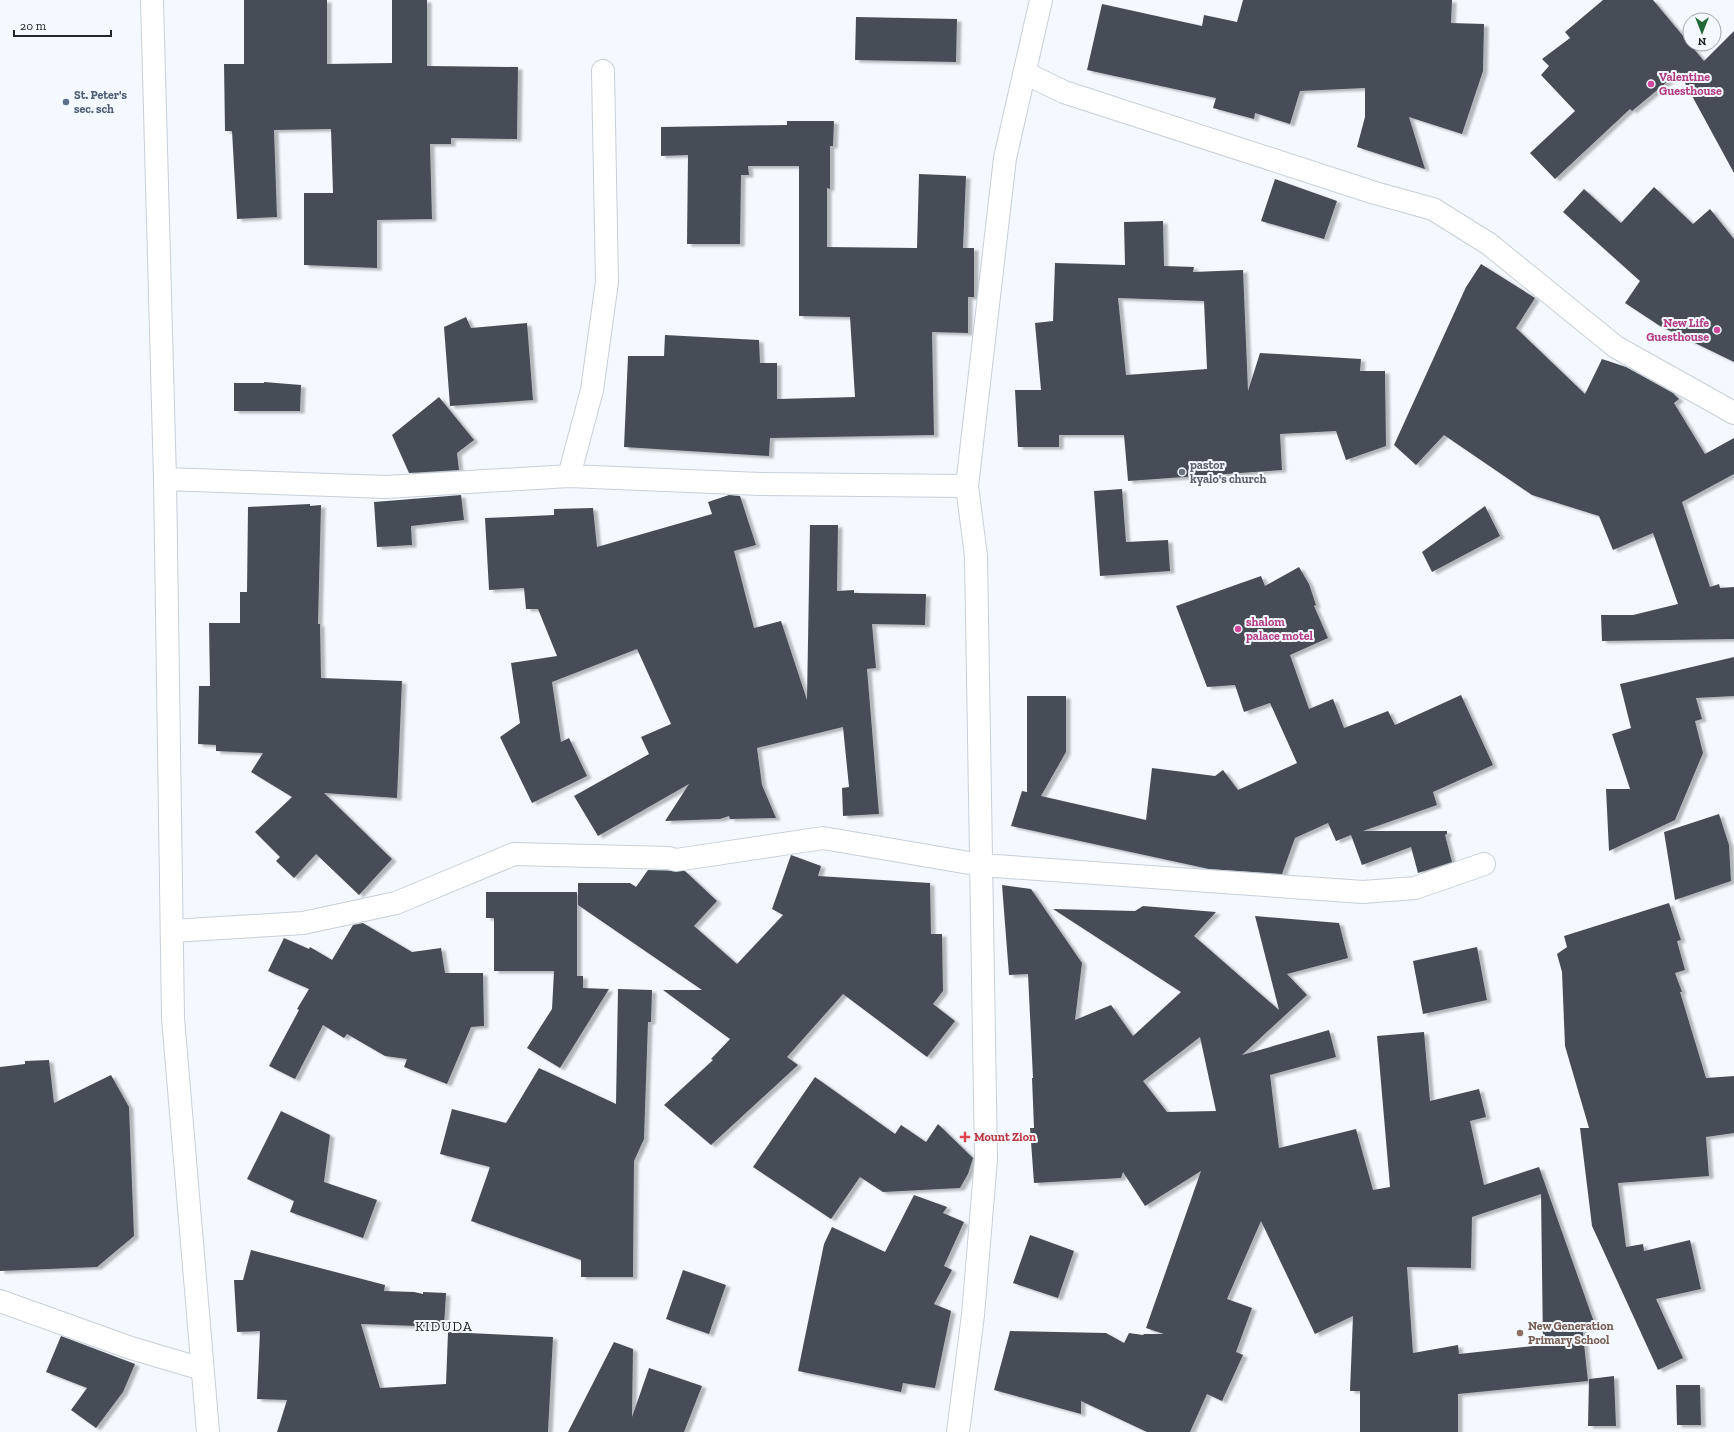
<svg xmlns="http://www.w3.org/2000/svg" width="1734" height="1432" font-family="'Zilla Slab',serif">
  <style>
    .building { fill: #474e56; fill-rule: evenodd; filter: url(#shadow) }
    .lines { fill: none; stroke-linecap: round; stroke-linejoin: round }
    .minor-casing { stroke: #c7cfd8; stroke-width: 24 }
    .tertiary-casing { stroke: #c7cfd8; stroke-width: 24 }
    .minor { stroke: #fff; stroke-width: 22 }
    .tertiary { stroke: #fff; stroke-width: 22 }
    .hotel-dot { fill: #d1479c; stroke: #f3f9fe; stroke-width: 1.5 }
    .service-dot { fill: #5c6f8a; stroke: #f3f9fe; stroke-width: 1.5 }
    .worship-dot { fill: #6b7280; stroke: #f3f9fe; stroke-width: 1.5 }
    .health-dot { fill: #e0444e; stroke: #f3f9fe; stroke-width: 1.5 }
    .education-dot { fill: #8d6e63; stroke: #f3f9fe; stroke-width: 1.5 }
    .labels { text-anchor: middle; stroke-width: 4; stroke-linejoin: round; paint-order: stroke }
    .hotel-label { font-size: 12px; font-weight: bold; fill: #b23c85; stroke: #f3f9fe; text-anchor: start }
    .service-label { font-size: 12px; font-weight: bold; fill: #4e5e75; stroke: #f3f9fe; text-anchor: start }
    .worship-label { font-size: 12px; font-weight: bold; fill: #5b616d; stroke: #f3f9fe; text-anchor: start }
    .health-label { font-size: 12px; font-weight: bold; fill: #be3a42; stroke: #f3f9fe; text-anchor: start }
    .education-label { font-size: 12px; font-weight: bold; fill: #785e54; stroke: #f3f9fe; text-anchor: start }
    .quarter-label { font-size: 14px; letter-spacing: 1px; fill: #24272a; stroke: #f3f9fe }
  </style>
  <defs>
    <filter id="shadow"><feDropShadow dx="4.5" dy="2.5" stdDeviation="1" flood-color="#0004"/></filter>
  </defs>
  <rect width="100%" height="100%" fill="#f3f9fe"/>
  <path class="building" d="M244,0H327V64L392,63V0H427V66L518,67L517,139L451,138V144H430L432,219L377,220V268L304,265V193H333L331,129L274,130L277,217L237,219L232,131H225L224,64H244Z
    M1243,0H1452L1451,23L1484,24L1483,71L1462,134L1409,117L1425,169L1357,147L1365,117V88L1300,91L1290,124L1255,113L1254,119L1213,108L1216,98L1087,70L1102,4L1202,26L1204,15L1237,22Z
    M1603,0H1653L1704,61L1734,31V173L1679,72L1632,111L1630,109L1555,179L1530,153L1575,111L1541,75L1549,66L1542,59L1570,38L1565,32Z
    M856,17L957,19L956,62L855,60Z
    M787,121H834L833,146H830V189L827,188V247L917,248L919,174L966,176L963,248H974V297H968V333L932,332L934,435L770,438L769,456L624,447L628,356H664L665,335L759,340L760,363H777V399L855,397L850,317L799,316V166H748L749,175H741L740,244H687L688,155L661,156V127L787,125Z
    M1275,179L1337,201L1324,239L1261,221Z
    M1654,187L1693,224L1710,209L1734,239V362L1660,326L1625,303L1640,281L1563,212L1584,189L1621,223Z
    M1163,221L1164,266L1194,267L1193,272L1243,270L1248,391L1260,353L1361,359L1360,371H1385L1386,446L1346,460L1336,431L1280,434L1282,470L1128,481L1124,435H1059V447H1018L1015,390H1041L1035,323L1053,321L1055,263L1125,265L1124,222ZM1118,298L1204,301L1207,369L1126,375Z
    M1481,264L1535,298L1516,328L1585,394L1602,359L1626,367L1673,393L1679,399L1674,403L1705,454L1734,438V474L1682,502L1710,587L1719,584L1720,588L1734,587V639L1602,641L1601,615H1633L1678,604L1653,533L1613,550L1599,516L1532,495L1444,435L1416,465L1394,445L1466,287Z
    M466,317L471,328L527,323L533,400L450,406L444,327Z
    M264,382L301,385L300,411H234V383H264Z
    M439,397L474,440L457,453L459,470L409,473L392,435Z
    M1122,489L1126,542L1168,540L1170,571L1100,576L1094,491Z
    M461,495L464,520L411,526L412,545L377,547L374,502Z
    M729,495L740,496L756,545L734,551L754,628L781,621L807,700L810,525H838L837,591L854,590V593L926,594L925,625L872,624L876,668L867,669L879,814L843,816L842,788L849,787L843,727L757,748L762,785L776,818L730,819L729,816L720,819L665,821L689,784L598,836L574,796L649,754L641,737L671,724L637,649L552,682L561,742L569,738L587,776L532,803L500,737L520,723L511,663L557,656L538,609H526L524,588L489,590L485,518L554,515V509L593,508L597,547L712,514L708,502Z
    M310,504V506L321,505L318,624H320L321,678L402,681L397,798L324,793L392,859L359,895L316,854L294,878L276,861L280,857L255,832L292,797L251,772L263,753L216,751V745L198,744L199,686H210L209,623H240V592H247L248,507Z
    M1485,506L1500,536L1432,572L1422,552Z
    M1299,567L1309,584L1316,605L1314,606L1328,638L1290,655L1309,709L1333,699L1344,728L1388,711L1395,725L1461,695L1493,765L1433,792L1437,805L1363,831H1447V834L1445,835L1452,862L1418,873L1411,847L1362,865L1351,835L1336,841L1328,823L1295,838L1282,874L1209,869L1011,826L1022,791L1027,792V696H1066V752L1041,796L1146,820L1152,768L1215,776L1223,770L1238,790L1297,763L1270,703L1244,712L1235,685L1207,687L1176,606L1261,576L1265,586Z
    M1734,657V696L1696,698L1702,719L1695,721L1703,753L1675,820L1609,851L1606,789H1630L1612,734L1631,728L1620,684Z
    M1719,814L1729,845L1731,881L1675,900L1664,832Z
    M791,855L821,866L818,876L930,883L931,934H942L943,991L933,1004L955,1021L927,1057L843,994L787,1057L798,1065L711,1145L664,1105L713,1060L711,1059L730,1039L663,990H702L578,905V883H630L636,887L648,870L685,871L717,901L694,926L737,964L783,915L772,909Z
    M1002,885L1031,889L1082,963L1075,1020L1111,1005L1133,1036L1181,992L1053,909L1135,911L1143,906L1216,912L1194,936L1279,1010L1255,916L1339,923L1348,958L1287,974L1307,995L1242,1055L1329,1030L1336,1057L1270,1075L1279,1148L1356,1129L1373,1190L1390,1187L1377,1036L1424,1032L1430,1101L1479,1089L1486,1117L1470,1121L1484,1185L1539,1167L1595,1325H1582L1588,1381L1458,1394V1432H1360V1391H1350L1353,1316L1315,1334L1261,1221L1227,1299L1252,1308L1236,1352L1243,1355L1222,1401L1207,1394L1190,1432H1147L1081,1401V1414L994,1390L1010,1331L1106,1333L1124,1343L1129,1333L1143,1335L1144,1334H1164L1146,1328L1201,1171L1145,1206L1123,1172L1121,1178L1034,1183L1030,1128H1034L1032,1078H1033L1028,974L1009,975ZM1200,1037L1216,1111L1167,1112L1143,1081ZM1541,1194L1543,1345L1459,1354L1458,1345L1413,1353L1407,1267L1471,1268L1472,1217Z
    M486,892H577V976H583V988L609,989L560,1068L527,1048L552,1009L554,971H494V918H486Z
    M1669,903L1681,940L1677,941L1685,970L1675,973L1682,992H1680L1706,1078L1734,1076V1133L1706,1137L1709,1176L1618,1183L1626,1247L1643,1244L1644,1251L1690,1240L1701,1289L1656,1299L1683,1358L1658,1370L1592,1226L1580,1128H1589L1565,1046L1562,972L1557,954L1567,947L1564,936Z
    M363,923L412,952L441,948L445,973H483L484,1026L471,1027L447,1084L404,1067L407,1059L385,1056L347,1034L344,1038L323,1025L295,1079L269,1066L299,1010L297,1009L309,989L268,971L284,938L309,949L310,947L332,960L353,925Z
    M1477,947L1487,1000L1423,1014L1413,961Z
    M618,989L652,990L651,1022H648L644,1139L634,1161L633,1277H581V1260L471,1221L490,1167L440,1154L452,1109L506,1123L539,1068L616,1104Z
    M49,1060L54,1103L111,1075L129,1107L134,1236L97,1267L0,1271V1067L25,1064V1061Z
    M815,1077L895,1134L901,1125L926,1142L938,1124L973,1158L968,1174L960,1188L883,1192L860,1177L831,1219L753,1167Z
    M281,1111L330,1135L324,1182L377,1200L363,1238L290,1212L294,1201L247,1179Z
    M914,1195L947,1207L943,1213L964,1222L944,1266L952,1270L934,1304L951,1311L935,1388L903,1383L901,1392L798,1371L824,1244L832,1227L885,1252Z
    M1030,1235L1074,1251L1058,1298L1013,1283Z
    M251,1250L385,1285L384,1291L414,1292L423,1294V1292L446,1293L444,1327L361,1324L380,1388L446,1384L448,1332L553,1337L548,1432H277L287,1400L257,1399L260,1331L237,1332L234,1280H243Z
    M683,1270L726,1285L709,1334L666,1319Z
    M61,1336L135,1364L123,1392L96,1428L71,1410L87,1388L46,1372Z
    M614,1342L633,1349L632,1417L649,1368L702,1386L684,1432H568Z
    M1614,1376L1616,1426H1588L1589,1379Z
    M1676,1385H1700L1701,1425H1677Z"/>
  <g class="lines">
    <defs>
      <path id="minor" d="M1025,73L1064,92L1375,193L1433,209L1489,244L1616,347L1734,413
        M569,476L592,390L607,282L603,71
        M165,479L386,487L569,476L760,484L967,486
        M172,931L303,923L396,903L514,854L669,858L676,860L823,838L981,865L1363,892L1415,888L1484,864
        M0,1301L131,1348L202,1369
        M958,1432L973,1315L986,1159L976,556L967,486L1005,158L1041,0"/>
      <path id="tertiary" d="M152,0L165,479L173,1018L208,1432"/>
    </defs>
    <use href="#minor" class="minor-casing"/>
    <use href="#tertiary" class="tertiary-casing"/>
    <use href="#minor" class="minor"/>
    <use href="#tertiary" class="tertiary"/>
  </g>
  <g class="hotel-dot">
    <circle cx="1651" cy="84" r="4"/>
    <circle cx="1717" cy="330" r="4"/>
    <circle cx="1238" cy="629" r="4"/>
  </g>
  <circle class="service-dot" cx="66" cy="102" r="4"/>
  <circle class="worship-dot" cx="1182" cy="472" r="4"/>
  <path class="health-dot" d="M963 1131h4v4h4v4h-4v4h-4v-4h-4v-4h4z"/>
  <circle class="education-dot" cx="1520" cy="1333" r="4"/>
  <g class="labels">
    <g class="hotel-label">
      <text x="1659" y="81">Valentine<tspan x="1659" dy="14">Guesthouse</tspan></text>
      <text x="1709" y="327" text-anchor="end">New Life<tspan x="1709" dy="14">Guesthouse</tspan></text>
      <text x="1246" y="626">shalom<tspan x="1246" dy="14">palace motel</tspan></text>
    </g>
    <g class="service-label">
      <text x="74" y="99">St. Peter's<tspan x="74" dy="14">sec. sch</tspan></text>
    </g>
    <g class="worship-label">
      <text x="1190" y="469">pastor<tspan x="1190" dy="14">kyalo's church</tspan></text>
    </g>
    <g class="health-label">
      <text x="974" y="1141">Mount Zion</text>
    </g>
    <g class="education-label">
      <text x="1528" y="1330">New Generation<tspan x="1528" dy="14">Primary School</tspan></text>
    </g>
    <g class="quarter-label">
      <text x="444" y="1331">KIDUDA</text>
    </g>
  </g>
  <g transform="translate(1702 32) rotate(180)"><circle r="19" fill="#f3f9fe" stroke="#a0a5a9"/>
  <path d="M0-3L7 15L0 10L-7 15Z" fill="#226834"/>
  <text y="-6" font-size="11" font-weight="bold" text-anchor="middle" fill="#24272a">N</text>
  </g>
  <path d="M14 30v6h97v-6" fill="none" stroke="#24272a" stroke-width="2"/>
  <text x="20" y="30" font-size="12" fill="#24272a" stroke="#f3f9fe" stroke-width="3" paint-order="stroke">20 m</text>
</svg>
